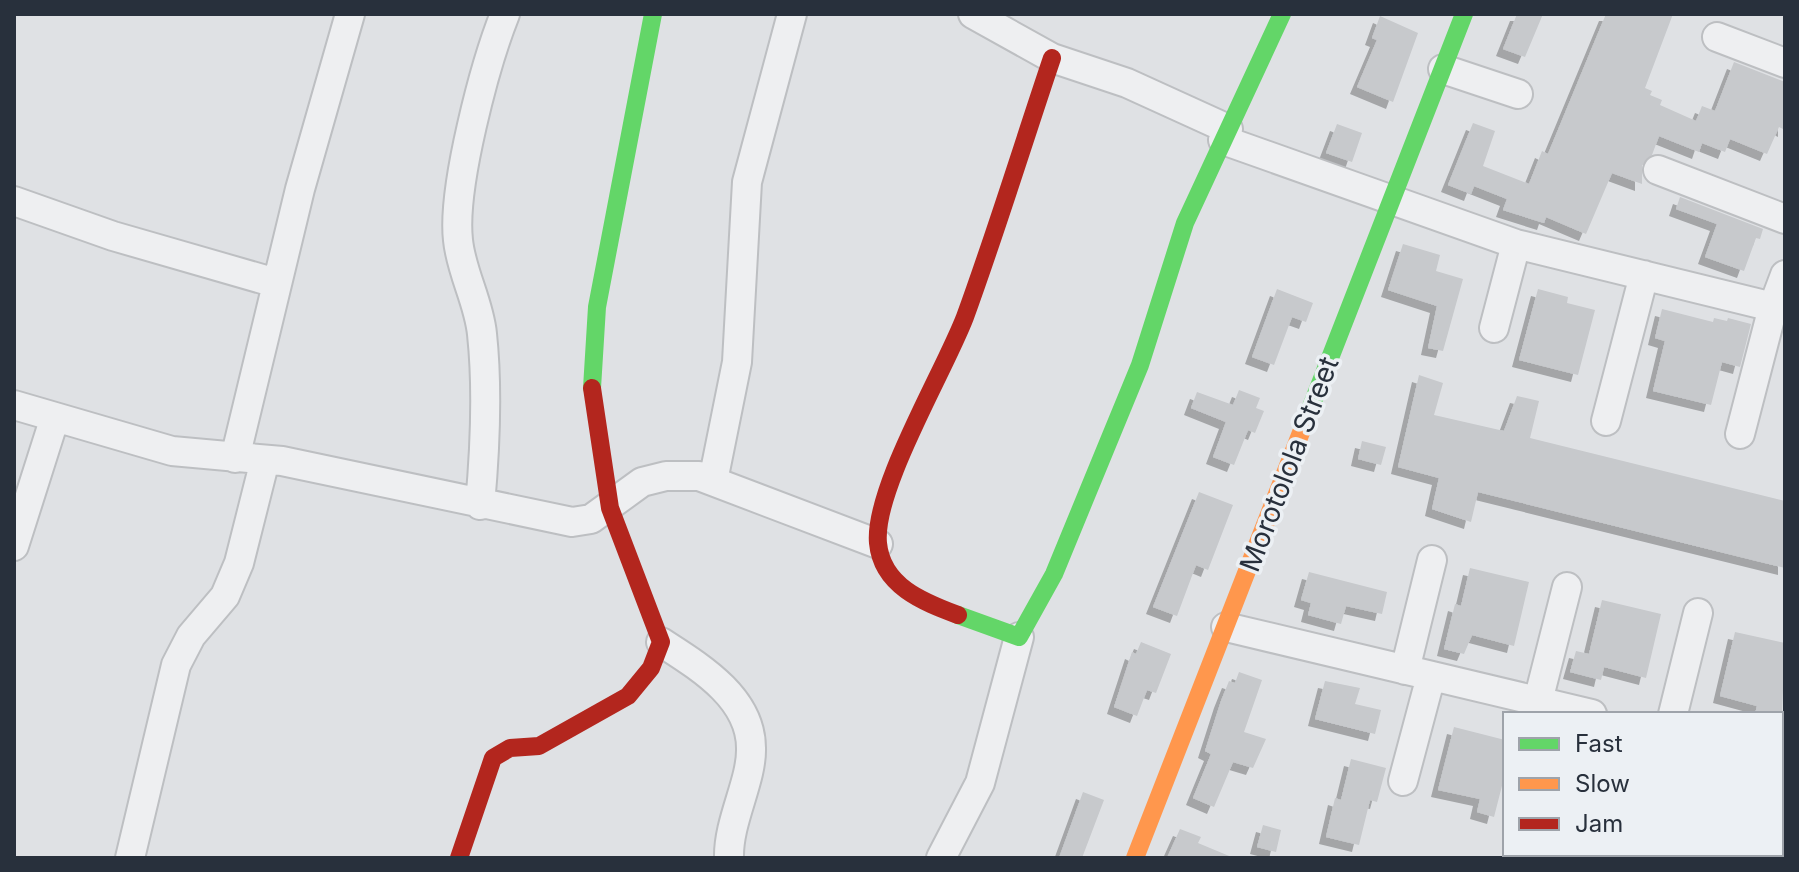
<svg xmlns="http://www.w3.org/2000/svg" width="1799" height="872" font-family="Inter,sans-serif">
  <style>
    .building { fill: #c7c9cc; filter: url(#shadow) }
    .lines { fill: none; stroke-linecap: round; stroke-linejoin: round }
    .street-casing { stroke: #bdbfc2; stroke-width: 32 }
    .street { stroke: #eeeff1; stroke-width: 28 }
    .fast { stroke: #63d668; stroke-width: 18 }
    .slow { stroke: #ff974d; stroke-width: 18 }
    .jam { stroke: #b3261e; stroke-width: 18 }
    .labels { text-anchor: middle; stroke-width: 7; stroke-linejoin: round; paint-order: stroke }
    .street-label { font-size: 28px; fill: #28303c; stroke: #ecf0f4 }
  </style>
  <defs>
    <filter id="shadow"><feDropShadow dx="-7" dy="7" stdDeviation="0" flood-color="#0004"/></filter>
  </defs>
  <rect width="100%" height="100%" fill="#dfe1e4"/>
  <path class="building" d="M1517,14H1543L1525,57L1503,49Z
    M1606,14H1673L1645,88L1652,91L1650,95L1662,100L1660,105L1696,121L1702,106L1715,111L1734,62L1785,82V130L1779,127L1767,154L1730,139L1725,152L1702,143L1699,152L1659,136L1652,155L1642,165V184L1612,173L1586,234L1546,217L1544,223L1503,210L1507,199L1474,186L1471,194L1448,185L1473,123L1495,131L1483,166L1529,184L1542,151L1548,154Z
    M1380,16L1418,33L1393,102L1357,87L1377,40L1372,38Z
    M1337,124L1362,133L1352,162L1326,153Z
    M1680,197L1763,229L1760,239L1756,238L1744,271L1705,257L1717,224L1676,209Z
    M1403,244L1440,255L1436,271L1463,279L1443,351L1428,348L1437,306L1388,290Z
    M1277,289L1313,303L1306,322L1292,317L1274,365L1252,357Z
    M1538,289L1568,297L1567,303L1595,310L1578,375L1519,360Z
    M1662,309L1713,322L1714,318L1727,321L1728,318L1751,324L1740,367L1722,362L1711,405L1653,391L1665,341L1655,338Z
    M1419,375L1443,383L1434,415L1504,431L1517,396L1539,401L1530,438L1785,501V568L1478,492L1471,522L1432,509L1439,478L1398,467Z
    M1239,390L1260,398L1256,408L1264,411L1255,433L1248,430L1234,465L1213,457L1226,422L1191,408L1197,392L1233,405Z
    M1362,441L1386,447L1381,465L1358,459Z
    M1199,492L1233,505L1208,570L1196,565L1177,616L1153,607Z
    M1470,568L1529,582L1514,646L1472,635L1464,654L1444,649L1455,604L1461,606Z
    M1309,572L1387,592L1382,614L1346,606L1341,624L1308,615L1311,603L1301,600Z
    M1602,600L1661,614L1646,678L1604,667L1601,680L1570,672L1576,651L1589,654Z
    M1735,632L1785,643L1782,714H1755L1757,706L1720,696Z
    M1141,642L1171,654L1156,693L1147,690L1137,716L1114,707L1132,652L1136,654Z
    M1239,672L1262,680L1244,732L1266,739L1253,768L1233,762L1214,807L1193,798L1211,754L1205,751L1221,701L1229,681L1235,683Z
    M1325,681L1360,688L1355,704L1381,710L1375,734L1315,719Z
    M1454,727L1505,740V774L1494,817L1477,812L1480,799L1438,790Z
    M1351,759L1386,768L1377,802L1370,800L1359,845L1326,837L1335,798L1341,800Z
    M1083,792L1104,800L1082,858H1059Z
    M1263,825L1281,830L1276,852L1257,847Z
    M1180,829L1201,837L1198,843L1234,858H1167Z"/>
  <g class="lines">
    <defs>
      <path id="street" d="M973,14L1052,58L1127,83L1228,129
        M1717,37L1785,63
        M1443,69L1518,94
        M1223,140L1516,244L1785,310
        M1658,170L1785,219
        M14,201L113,236L276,283
        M1494,328L1516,244
        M14,405L172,451L282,461L572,522L591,519L642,482L666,476H699L878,544
        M1606,421L1644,275
        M1740,434L1773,307L1785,275
        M235,458L300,189L350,14
        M713,481L737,362L747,182L792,14
        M480,505C485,450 488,390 482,334C479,302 461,272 458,240C452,188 485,64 505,14
        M14,546L55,417
        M1226,627L1592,714
        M661,642C698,666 751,697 751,748C752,781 728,821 729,858
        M1405,670L1432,560
        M1538,701L1567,587
        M1673,714L1698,613
        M1781,759L1785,760
        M1403,781L1431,676
        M130,858L176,665L191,636L225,596L239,563L265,460
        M941,858L980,783L1019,637"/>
    </defs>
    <use href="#street" class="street-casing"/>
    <use href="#street" class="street"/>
    <path class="fast" d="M592,388L597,307L653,14
      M1309,412L1464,14
      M958,615L1019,637L1054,574L1140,365L1185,223L1282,14"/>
    <path class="slow" d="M1135,858L1309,412"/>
    <path class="jam" d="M958,615C923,602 882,586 878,543C873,490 944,372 965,317C996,232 1023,144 1052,58
      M459,858L493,758L510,748L539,746L628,696L651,668L661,642L610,508L592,388"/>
  </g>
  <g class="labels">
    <g class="street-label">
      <text transform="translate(1289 464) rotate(-69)" y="10">Morotolola Street</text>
    </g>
  </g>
  <rect width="1799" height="872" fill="none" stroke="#28303c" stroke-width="32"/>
  <rect x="1503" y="712" width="280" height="144" fill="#ecf0f4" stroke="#9ea3aa" stroke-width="2"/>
  <rect x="1519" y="738" width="40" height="12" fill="#63d668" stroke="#9ea3aa" stroke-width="2"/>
  <text x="1575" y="752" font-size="24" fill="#28303c">Fast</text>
  <rect x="1519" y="778" width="40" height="12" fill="#ff974d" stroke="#9ea3aa" stroke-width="2"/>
  <text x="1575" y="792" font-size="24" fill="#28303c">Slow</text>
  <rect x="1519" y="818" width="40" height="12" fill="#b3261e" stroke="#9ea3aa" stroke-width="2"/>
  <text x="1575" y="832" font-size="24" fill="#28303c">Jam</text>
</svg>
